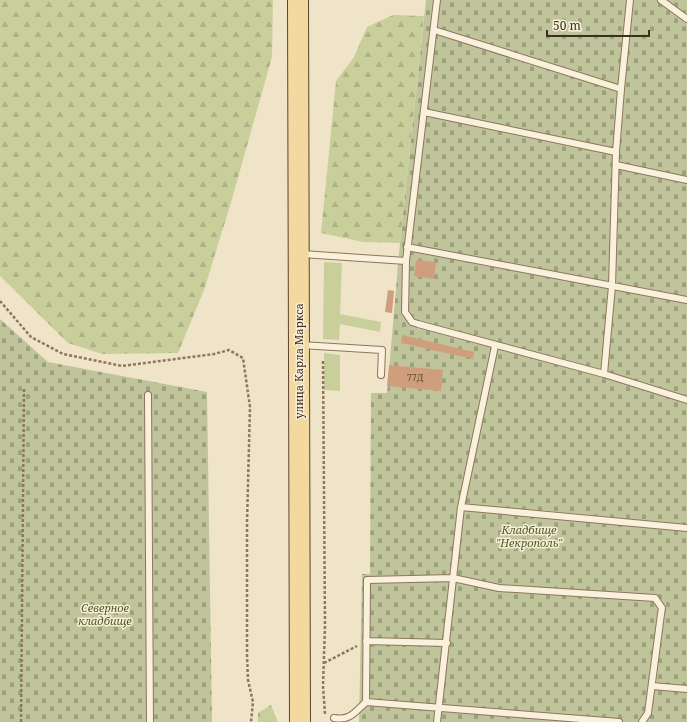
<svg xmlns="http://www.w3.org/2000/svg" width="687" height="722" font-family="'Noto Serif',serif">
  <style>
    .green { fill: #c9cf9b }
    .forest { fill: url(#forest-firs) }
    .cemetery { fill: url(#cemetery-stones) }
    .building { fill: #cf9f7d }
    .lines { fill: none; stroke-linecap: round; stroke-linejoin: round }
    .service-casing { stroke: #8d765c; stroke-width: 8 }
    .primary-casing { stroke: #5b4430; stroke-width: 22 }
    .path { stroke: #8d765c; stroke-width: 2.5; stroke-dasharray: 3 2; stroke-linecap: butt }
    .service { stroke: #faf1dc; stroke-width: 6 }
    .primary { stroke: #f3d9a0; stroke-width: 20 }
    .labels { text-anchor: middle; stroke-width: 3; stroke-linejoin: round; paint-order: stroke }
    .number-label { font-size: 9px; fill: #624a37 }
    .street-label { font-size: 11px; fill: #3d2e20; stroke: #f7eed8 }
    .park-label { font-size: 11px; font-style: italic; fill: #4d5a26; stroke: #f7eed8 }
  </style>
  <defs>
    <pattern id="forest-firs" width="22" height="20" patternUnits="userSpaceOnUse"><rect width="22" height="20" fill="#c9cf9b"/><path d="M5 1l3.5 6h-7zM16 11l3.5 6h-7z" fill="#aeb285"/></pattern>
    <pattern id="cemetery-stones" width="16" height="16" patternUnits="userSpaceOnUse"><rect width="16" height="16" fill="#bfc49a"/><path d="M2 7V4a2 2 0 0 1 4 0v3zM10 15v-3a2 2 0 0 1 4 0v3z" fill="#9ca07d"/></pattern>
  </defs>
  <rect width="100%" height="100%" fill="#f0e4c8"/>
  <path class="green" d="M324,262L342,263L340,314L381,322L380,332L340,324L339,340L323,339Z
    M324,353L340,355V391L324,390Z"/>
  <path class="forest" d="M0,0H273L272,57L230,206L204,290L178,353L102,354L68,343L0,276Z
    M393,15L424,16L400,243L363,242L321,233L336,81L354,57L367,27Z
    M271,705L278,722H258V713Z"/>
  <path class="cemetery" d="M426,0H687V722H359L362,574H370L371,393H387L400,243Z
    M0,319L48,362L207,392L212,722H0Z"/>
  <path class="building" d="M416,260L436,262L434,279L414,276Z
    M388,290L394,291L392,313L385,312Z
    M402,335L474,352L473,359L401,343Z
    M389,365L443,370L441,391L387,386Z"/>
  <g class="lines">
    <defs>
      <path id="service" d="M437,0L406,261L405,312L412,322L418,324L604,374L687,400
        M661,0L687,19
        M434,30L621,89L616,152L612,286L604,374
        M621,89L630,0
        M424,112L616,152
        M616,165L687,180
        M407,247L687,300
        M302,254L406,261
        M301,345L382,350L381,375
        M148,395L150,722
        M461,507L687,528
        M366,641L447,643
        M652,686L687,689
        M366,702L367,580L453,578L499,588L655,598L662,608L661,614L648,713L642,722
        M334,718C350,721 355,712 366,702L619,722
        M437,722L461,507L495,346"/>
      <path id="primary" d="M298,0L300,722"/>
    </defs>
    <use href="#service" class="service-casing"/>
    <use href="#primary" class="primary-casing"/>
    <path class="path" d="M0,301L31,337L63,354L122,366L214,354L229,350L243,358L250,407L247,523V655L248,680L253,702L251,722
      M323,361L325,625L323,686L325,714
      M324,663L357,646
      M21,722L24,389"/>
    <use href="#service" class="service"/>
    <use href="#primary" class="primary"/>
  </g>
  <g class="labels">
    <g class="number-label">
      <text x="415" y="381">77Д</text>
    </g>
    <g class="street-label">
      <text transform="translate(299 361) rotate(-90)" y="4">улица Карла Маркса</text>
    </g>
    <g class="park-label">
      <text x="529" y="534">Кладбище<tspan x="529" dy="13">"Некрополь"</tspan></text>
      <text x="105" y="612">Северное<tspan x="105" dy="13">кладбище</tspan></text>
    </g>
  </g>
  <path d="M547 30v6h102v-6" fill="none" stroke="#3d2e20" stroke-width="2"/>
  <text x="553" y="30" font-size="12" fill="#3d2e20" stroke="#f7eed8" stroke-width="3" paint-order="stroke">50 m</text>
</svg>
